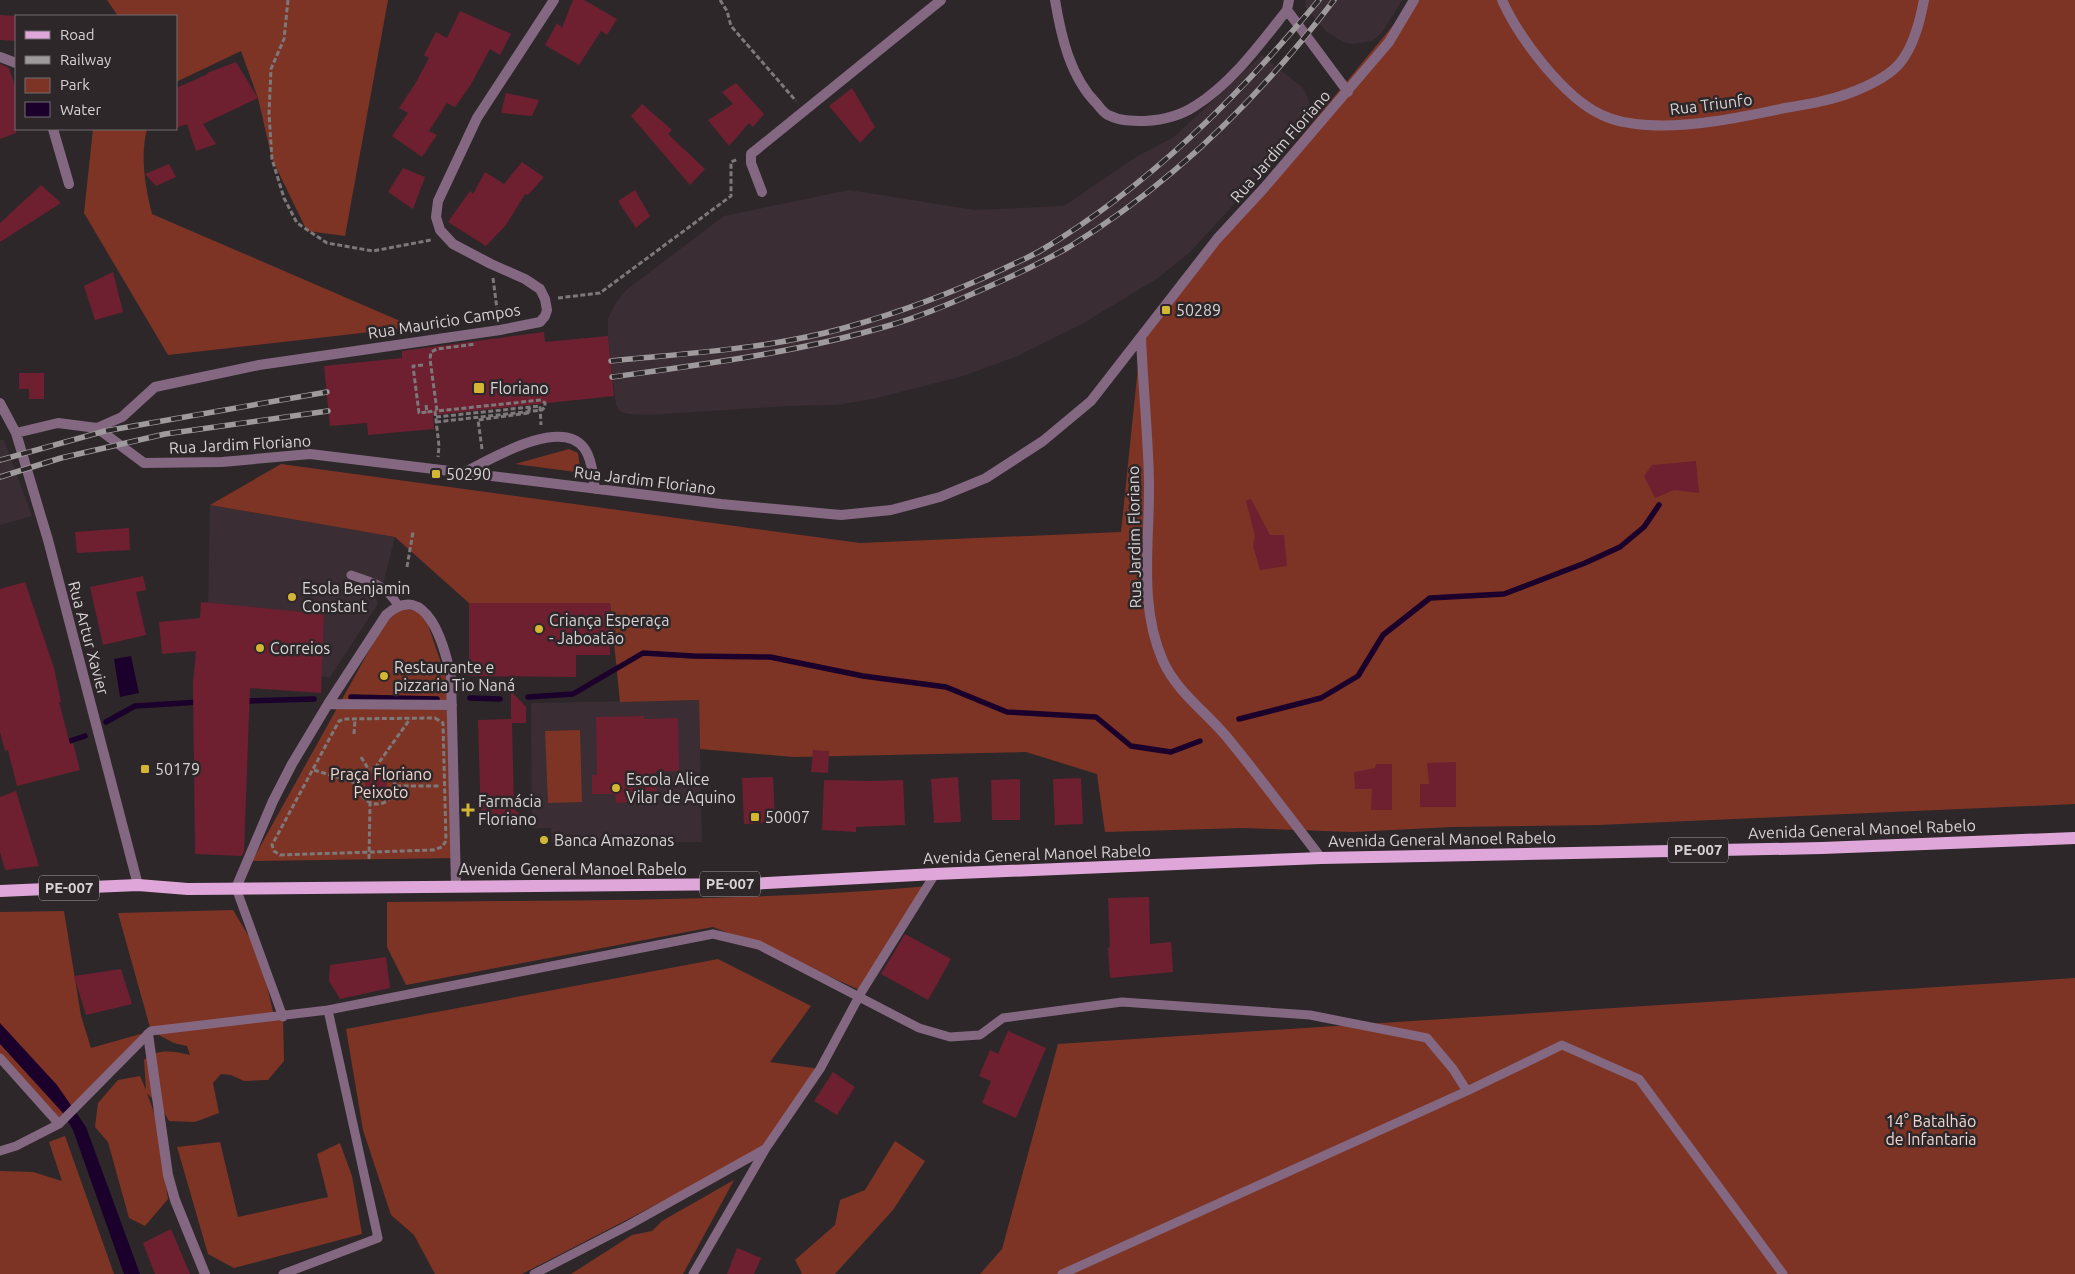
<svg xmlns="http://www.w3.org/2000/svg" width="2075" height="1274" font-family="Ubuntu,sans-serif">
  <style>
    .built { fill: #3a2d33 }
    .green { fill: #7d3425 }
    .water { fill: #1b002c }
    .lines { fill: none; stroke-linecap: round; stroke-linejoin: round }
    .stream { stroke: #1b002c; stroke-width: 5.5 }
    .building { fill: #6e2030 }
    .path { stroke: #7d787a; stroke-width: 3; stroke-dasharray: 5 2.5; stroke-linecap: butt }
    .service { stroke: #846881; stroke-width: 9 }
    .minor { stroke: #846881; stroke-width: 10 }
    .primary { stroke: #dfa7d9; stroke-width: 12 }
    .rail-casing { stroke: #9f9a9c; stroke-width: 5.5 }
    .rail { stroke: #2d272a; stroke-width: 4; stroke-dasharray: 11; stroke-linecap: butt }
    .path-bridge { stroke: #7d787a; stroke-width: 3; stroke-dasharray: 5 2.5; stroke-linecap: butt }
    .poi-dot { fill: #d4b635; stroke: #2d272a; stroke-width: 2 }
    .labels { text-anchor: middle; stroke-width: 5; stroke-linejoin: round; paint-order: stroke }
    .shield { fill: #2d272a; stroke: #a49fa1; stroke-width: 1 }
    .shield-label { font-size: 15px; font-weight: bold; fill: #d7d3d4 }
    .street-label { font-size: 16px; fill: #d7d3d4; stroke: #2d272a }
    .poi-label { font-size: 16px; fill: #d7d3d4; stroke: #2d272a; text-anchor: start }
    .park-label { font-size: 16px; fill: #efd6d1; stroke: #2d272a }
  </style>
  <rect width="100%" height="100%" fill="#2d272a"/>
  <path class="built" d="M1306,0H1402L1382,33L1372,41L1352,44L1343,42L1327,32L1305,7Z
    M1262,55L1303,88L1308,98L1311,110L1301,132L1189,253L1158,278L1082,324L1015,357L963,376L873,399L837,405L788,406L648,415L629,414L621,412L616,405L608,336V318L617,301L626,290L724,216L849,190L975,210L1064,206L1136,157L1174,137Z
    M0,440H4L32,516L0,525Z
    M210,505L395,537L384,580L373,589L378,604L330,677L208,678L207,658Z
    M699,700L702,842L552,843L551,828H532L531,703Z"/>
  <path class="green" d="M107,0H388L345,236L307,231L272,159L258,98L241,51L176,82V16H118Z
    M1414,0H2075V804L1598,825L1452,827L1353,832L1243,828L1105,832L1097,774L1026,752L793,757L700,749L699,700L620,702L610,603H469L395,537L210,505L281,464L860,543L1121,532L1141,338L1199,260Z
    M93,129H147C140,156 145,187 152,214L414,327L168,355L84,213Z
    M569,449L578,453L580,468L576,472L515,464Z
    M397,607L424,613L455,704L459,858L252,861L390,613Z
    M580,730L582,802L548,803L545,731Z
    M929,886L862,991L759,945L713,927L406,985L387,947V902C568,900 749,902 929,886Z
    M233,910L260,955L273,1012L283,1017L284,1061L268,1080L244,1081L231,1075L221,1074L213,1083L219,1113L195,1122L169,1121L162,1109L147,1093L156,1118L168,1199L145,1226L129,1218L108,1142L95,1127L98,1103L118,1080L140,1076L146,1090L144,1060C157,1048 173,1051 190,1055L187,1046L174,1043L151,1031L59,1124L0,1058V912L64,911L81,1016L91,1048L151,1031L118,913Z
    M718,959L811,1006L770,1062L820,1069L766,1148L522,1274H435L414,1235L391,1215L363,1130L346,1029Z
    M2075,978V1274H980L1002,1249L1058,1044Z
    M65,1136L114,1274H0V1171L33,1172L62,1181L49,1142Z
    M895,1141L925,1161L893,1210L835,1274H800L802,1273L795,1260L835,1225L840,1200L865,1190Z
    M220,1142L238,1217L328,1197L317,1154L340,1143L352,1176L362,1234L234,1268L208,1254L177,1147Z
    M734,1180L683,1274H571L632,1235L652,1231L662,1221Z"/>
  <path class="water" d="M131,656L139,693L120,697L114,659Z
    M0,1023L57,1085L86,1127L140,1274H124L73,1130L62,1112L0,1044Z"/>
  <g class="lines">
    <path class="stream" d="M351,697L437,699
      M528,697L573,694L643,653L693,656L770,657L863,676L946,687L1007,712L1096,717L1131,746L1171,752L1200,741
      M470,698L500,699
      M244,701L314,699
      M1239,719L1321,698L1358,676L1383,635L1430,598L1504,594L1585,563L1620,547L1644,527L1659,505
      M106,722L135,706L200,702
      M64,743L85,736"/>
  </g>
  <path class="building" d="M573,0H584L617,19L607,35L601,31L579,65L545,45L557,23L562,28Z
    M460,11L511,34L500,55L490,49L470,86L455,107L447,103L429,131L437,135L422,157L392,136L408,113L399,108L415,84L429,58L424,55L436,32L447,38Z
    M0,15L16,16V41L0,40Z
    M236,62L258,98L203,124L216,144L196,151L187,124L176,128V88L208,74L207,73Z
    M0,64L9,68L16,89V133L0,139Z
    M736,83L764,114L753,127L749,123L729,146L708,120L733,104L722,92Z
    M852,88L875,127L860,143L829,106Z
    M506,93L539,100L532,116L501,113Z
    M642,104L672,130L668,134L705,169L690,185L631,116Z
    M522,162L544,177L528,195L525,194L506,225L486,246L448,222L470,191L473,194L485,172L504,184Z
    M169,164L176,177L156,186L145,174Z
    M403,168L425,177L413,209L388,192Z
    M41,185L61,203L0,242V223Z
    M635,190L650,216L636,228L618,201Z
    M113,272L123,312L95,320L84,286Z
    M544,332L545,342L608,336L614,396L433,415L434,429L368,435L367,423L330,426L324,366L402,358V351Z
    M19,373H44V399H29V389H19Z
    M1696,461L1699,493L1674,490L1655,498L1644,476L1652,465Z
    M1251,499L1270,535H1284L1287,566L1260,570L1253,546L1255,536L1246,501Z
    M129,528L130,550L77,553L75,532Z
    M143,576L146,590L136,592L146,635L103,645L90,587Z
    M25,582L54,668L61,702H59L70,744L73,743L80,770L17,786L8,750L5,751L0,732V589Z
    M201,602L324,614L321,693L250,688L244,851L242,856L195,854L193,683L196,651L162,654L159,622L200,618Z
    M469,603H610V655H576V677L469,676Z
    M511,691L526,707V723H512L514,809L521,815L524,824L513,828L505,821L481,822L478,720L511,719Z
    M644,716V719L678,718L679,771H656L657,791H632V802L616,803L615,794H592V775H597L596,717Z
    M813,750L829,751L828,773L811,772Z
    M1456,762V807H1420V784H1429L1427,763Z
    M1376,764H1392V810H1371L1372,789H1355L1354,772L1375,768Z
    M365 784a11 11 0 1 1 22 0a11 11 0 1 1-22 0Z
    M773,777L775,822L744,824L742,778Z
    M958,777L961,822L934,823L931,779Z
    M1081,778L1083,824L1055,825L1053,779Z
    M1020,779V820H992L991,780Z
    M824,780L869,781L903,780L905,825L856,827V832L822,830Z
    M16,791L39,866L5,870L0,852V797Z
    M1149,897L1150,944L1171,942L1173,972L1110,978L1108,948L1110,947L1108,898Z
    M905,934L951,959L928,1000L881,974Z
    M386,957L390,988L340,999L329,981L330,965Z
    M121,969L132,1004L86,1015L74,976Z
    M1008,1031L1046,1048L1016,1118L982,1103L991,1081L979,1076L990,1050L998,1054Z
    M833,1072L855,1087L837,1115L814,1101Z
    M171,1229L190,1274H155L143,1243Z
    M737,1248L761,1258L754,1274H727Z"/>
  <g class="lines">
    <path class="path" d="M288,0L284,39L271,69L269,113L272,159L284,198L297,223L327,243L373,251L431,240
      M720,0L727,11L731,26L796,101
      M493,278L498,317
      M558,298L600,293L731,196V162L738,159
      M426,405L427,412L435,411L439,446L438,457
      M436,417L540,406L541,425
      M482,449L478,420L528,413L530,407
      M407,567L413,532
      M435,718L443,723L446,841L442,847L433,850L280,855L274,851L272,845L339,721L344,719Z
      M354,734L355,719
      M361,757L369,770
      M359 786a18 18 0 1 1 36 0a18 18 0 1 1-36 0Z
      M375,768L410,719
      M314,770L359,784
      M396,786H440
      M369,859L370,803"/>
    <path class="service" d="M351,575C374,583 384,584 398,605
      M236,888L283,1017
      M0,1058L59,1124
      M0,1151L16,1146L59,1124L151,1031L328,1010L713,934L759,945L919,1028L950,1037L980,1035L1003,1018L1122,1002L1310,1015L1427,1038L1453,1069L1467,1091L1562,1045L1639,1079L1783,1274
      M283,1274L378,1238L328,1010
      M534,1274L629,1225L765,1149
      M693,1274L766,1148L820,1069L862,991L935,874
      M1062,1274L1467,1091"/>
    <path class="minor" d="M1055,0C1061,36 1070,77 1097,104C1100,108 1104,113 1108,115C1120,121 1132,121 1145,121C1163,120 1180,116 1195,106C1232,83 1260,44 1287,10
      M1289,0L1287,10L1348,92
      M1502,0C1519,38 1564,98 1602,115C1616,122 1632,124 1647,125C1690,128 1743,117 1785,108C1809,104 1833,100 1855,91C1870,85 1889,76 1900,63C1914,46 1920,21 1924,0
      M0,57L16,63
      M53,129L69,184
      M762,192L751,163V154L941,0
      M1141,338C1143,386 1148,434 1149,481C1150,541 1138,605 1163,661C1177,692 1205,711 1226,736C1259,776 1290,818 1321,858
      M0,403L16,433L48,540L138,885
      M97,428L144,463L222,462L310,454L721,504L841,515L891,510L940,497L986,478L1043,441L1091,401L1217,239L1264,188L1389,42L1414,0
      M16,433L58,423L97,428L122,417L155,387L259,365L500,330L540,322L545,316L547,310L545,299L540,289L525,279L491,264L453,244L440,230L436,217L438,201L477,118L554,0
      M465,472C491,459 560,417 584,448C592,459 593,476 595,489
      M328,704L452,705
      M236,888L273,801L292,764L328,704L386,615C427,578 445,648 451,677L456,886
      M148,1034L168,1175L175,1200L205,1274"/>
    <path class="primary" d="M0,891L138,885L188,889L749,884L935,874L1321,858L1822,848L2075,838"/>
    <defs>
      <path id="rail" d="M611,361C688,353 769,349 844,328C898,313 952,293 1003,269C1015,263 1028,258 1040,251C1149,186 1238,97 1319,0
        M612,377C706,364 800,352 891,325C922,316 952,303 981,290C1011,277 1041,263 1069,247C1172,184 1261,96 1334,0
        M0,460L105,431L327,392
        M0,477L61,458L165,434L328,411"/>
    </defs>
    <use href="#rail" class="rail-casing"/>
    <use href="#rail" class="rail"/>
    <path class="path-bridge" d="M423,365L413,366L419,413L427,412
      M436,422L542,410L545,407V403L541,400L437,411L430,359L431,352L437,349L476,344"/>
  </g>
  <g class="poi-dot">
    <rect x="1161" y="305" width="10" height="10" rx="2.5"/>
    <rect x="473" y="382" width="12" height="12" rx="2.5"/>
    <rect x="431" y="469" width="10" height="10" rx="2.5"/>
    <circle cx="292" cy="597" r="5"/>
    <circle cx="539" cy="629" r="5"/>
    <circle cx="260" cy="648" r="5"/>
    <circle cx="384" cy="676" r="5"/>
    <rect x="140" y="764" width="10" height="10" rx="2.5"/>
    <circle cx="616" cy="788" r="5"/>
    <path d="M465.5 802.5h5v5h5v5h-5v5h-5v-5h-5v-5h5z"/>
    <rect x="750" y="812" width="10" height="10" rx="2.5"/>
    <circle cx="544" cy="840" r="5"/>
  </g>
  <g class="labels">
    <g class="shield">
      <rect x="1668" y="837.5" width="60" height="25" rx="4"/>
      <rect x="700" y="871.5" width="60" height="25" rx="4"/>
      <rect x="39" y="875.5" width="60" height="25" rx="4"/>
    </g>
    <g class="shield-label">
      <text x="1698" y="855">PE-007</text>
      <text x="730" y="889">PE-007</text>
      <text x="69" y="893">PE-007</text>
    </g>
    <g class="street-label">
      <text transform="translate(1711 104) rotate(-7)" y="6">Rua Triunfo</text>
      <text transform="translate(1280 146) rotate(-49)" y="6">Rua Jardim Floriano</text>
      <text transform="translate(444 321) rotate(-9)" y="6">Rua Mauricio Campos</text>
      <text transform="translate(240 444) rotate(-3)" y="6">Rua Jardim Floriano</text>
      <text transform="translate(645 480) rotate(7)" y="6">Rua Jardim Floriano</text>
      <text transform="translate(1134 537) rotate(-91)" y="6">Rua Jardim Floriano</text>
      <text transform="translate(89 638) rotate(75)" y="6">Rua Artur Xavier</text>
      <text transform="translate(1862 829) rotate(-2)" y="6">Avenida General Manoel Rabelo</text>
      <text transform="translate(1442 839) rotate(-1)" y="6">Avenida General Manoel Rabelo</text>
      <text transform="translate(1037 854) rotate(-2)" y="6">Avenida General Manoel Rabelo</text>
      <text x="573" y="875">Avenida General Manoel Rabelo</text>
    </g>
    <g class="poi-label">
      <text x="1176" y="316">50289</text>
      <text x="490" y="394">Floriano</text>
      <text x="446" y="480">50290</text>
      <text x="302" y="594">Esola Benjamin<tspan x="302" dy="18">Constant</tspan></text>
      <text x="549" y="626">Criança Esperaça<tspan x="549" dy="18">- Jaboatão</tspan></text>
      <text x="270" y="654">Correios</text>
      <text x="394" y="673">Restaurante e<tspan x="394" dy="18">pizzaria Tio Naná</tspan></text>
      <text x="155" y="775">50179</text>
      <text x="626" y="785">Escola Alice<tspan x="626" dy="18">Vilar de Aquino</tspan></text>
      <text x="478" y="807">Farmácia<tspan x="478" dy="18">Floriano</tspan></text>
      <text x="765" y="823">50007</text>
      <text x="554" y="846">Banca Amazonas</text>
    </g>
    <g class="park-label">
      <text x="381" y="780">Praça Floriano<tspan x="381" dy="18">Peixoto</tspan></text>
      <text x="1931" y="1127">14° Batalhão<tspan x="1931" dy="18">de Infantaria</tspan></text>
    </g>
  </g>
  <rect x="15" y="15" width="162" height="115" fill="#2d272a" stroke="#716c6e"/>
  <rect x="25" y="31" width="25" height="8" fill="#dfa7d9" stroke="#716c6e"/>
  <text x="60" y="40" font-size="15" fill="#d7d3d4">Road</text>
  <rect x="25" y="56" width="25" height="8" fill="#9f9a9c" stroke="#716c6e"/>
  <text x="60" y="65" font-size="15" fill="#d7d3d4">Railway</text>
  <rect x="25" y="78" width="25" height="15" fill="#7d3425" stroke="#716c6e"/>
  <text x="60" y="90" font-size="15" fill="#d7d3d4">Park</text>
  <rect x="25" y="102" width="25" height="15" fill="#1b002c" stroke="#716c6e"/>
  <text x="60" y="115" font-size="15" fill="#d7d3d4">Water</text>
</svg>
